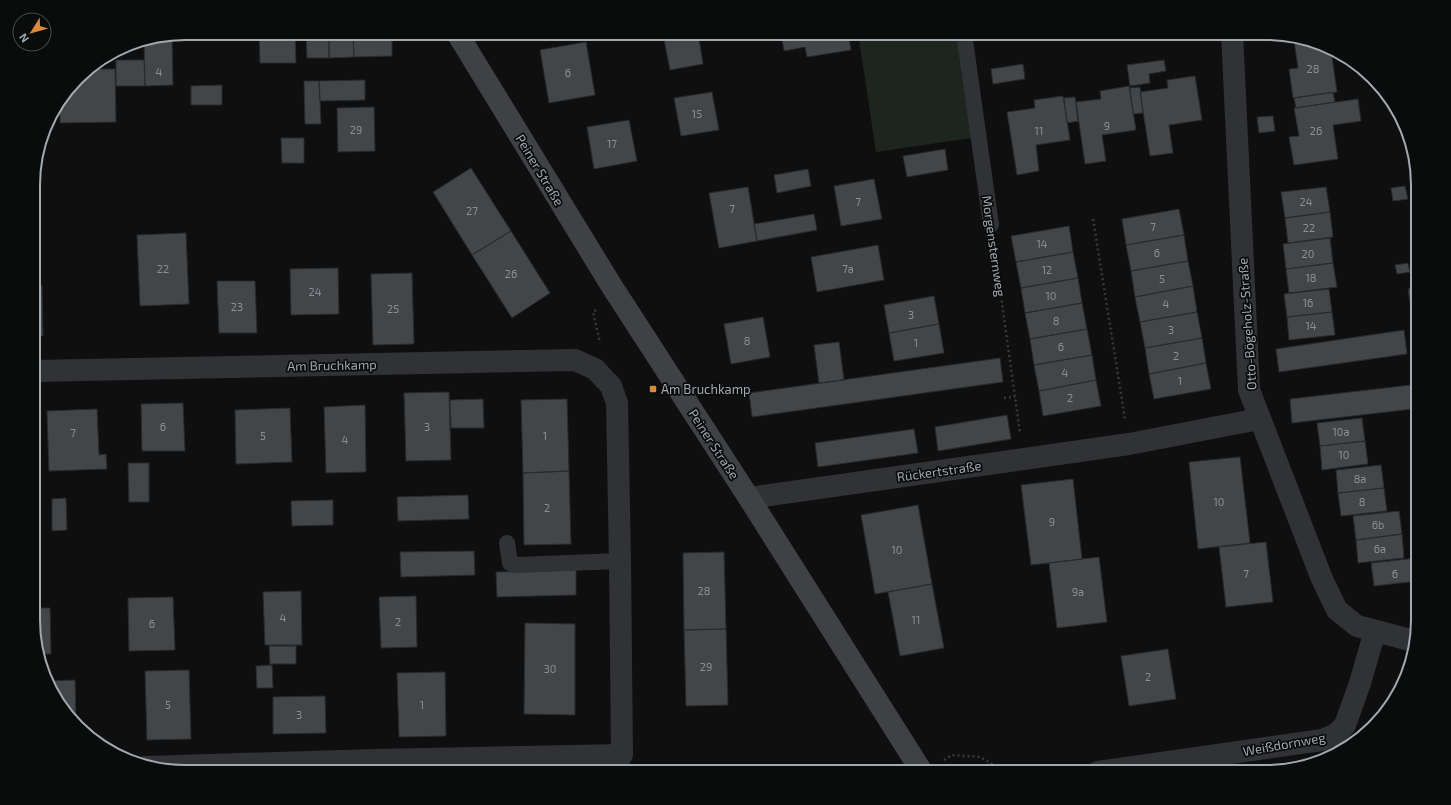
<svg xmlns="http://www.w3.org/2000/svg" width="1451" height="805" font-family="'Exo 2',sans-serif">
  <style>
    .green { fill: #1e241e }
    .building { fill: #434648; stroke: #292a2c }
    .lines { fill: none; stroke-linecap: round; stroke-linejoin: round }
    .path { stroke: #37393c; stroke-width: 2.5; stroke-dasharray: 2 3; stroke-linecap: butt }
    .lane { stroke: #313235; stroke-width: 16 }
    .street { stroke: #313235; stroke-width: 22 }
    .secondary { stroke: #3f4145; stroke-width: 22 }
    .poi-dot { fill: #dc893c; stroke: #0a0b0b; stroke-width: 1.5 }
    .labels { text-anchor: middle; stroke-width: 3.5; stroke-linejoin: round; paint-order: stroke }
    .number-label { font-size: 11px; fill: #8a9096 }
    .street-label { font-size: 13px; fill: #a2a9b0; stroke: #0a0b0b }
    .poi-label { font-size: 13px; fill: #a2a9b0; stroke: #0a0b0b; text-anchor: start }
    .rim { fill: none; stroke: #a2a9b0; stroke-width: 2 }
  </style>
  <rect width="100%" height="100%" fill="#0f0f10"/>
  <path class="green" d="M858,33H957L972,138L876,152Z"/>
  <path class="building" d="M202,33H241V35L202,36Z
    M259,33H295L296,63H260Z
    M306,33H329V58H307Z
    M353,33H392V56L354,57Z
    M667,33H698L703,64L670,70L663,34Z
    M781,33H848L851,50L807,57L805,47L784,51Z
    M172,36L173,85L145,86L144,41Z
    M1287,36L1306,38L1307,39L1287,42Z
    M329,37H353L354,57L329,58Z
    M1307,39L1344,55L1332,57L1337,92L1293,98L1289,69L1298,68L1294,40Z
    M586,42L595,95L549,103L540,50Z
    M116,60H144L145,86H116Z
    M1164,60L1166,71L1149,74L1150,83L1130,86L1127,65Z
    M1023,64L1025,79L993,84L991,69Z
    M88,69H115L116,122L60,123V103L85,71Z
    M1195,76L1202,120L1169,125L1173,153L1150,156L1140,92L1168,88L1167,80Z
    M365,80V100L320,101L319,81Z
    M304,81H319L321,124H305Z
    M222,85V105H191V86Z
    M1129,86L1136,130L1102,135L1106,161L1085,164L1076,102L1101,99L1100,91Z
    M1140,87L1143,113L1133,114L1130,88Z
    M712,92L719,130L681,136L674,98Z
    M1333,92L1335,102L1296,108L1294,98Z
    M1063,96L1070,140L1036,145L1039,171L1017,175L1007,112L1035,108L1034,100Z
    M1075,97L1078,121L1067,123L1064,98Z
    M1358,99L1361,121L1333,125L1338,159L1294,165L1289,137L1299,136L1294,108Z
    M374,107L375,151L338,152L337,108Z
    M1273,116L1275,131L1259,133L1257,117Z
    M629,120L637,161L594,169L587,127Z
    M281,138H304V163H282Z
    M945,149L948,170L907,177L903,156Z
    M471,168L511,231L472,255L433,192Z
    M808,169L811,186L777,193L774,175Z
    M874,179L882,219L841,226L834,186Z
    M1405,186L1408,199L1393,201L1391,188Z
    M748,187L757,241L719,248L709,193Z
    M1326,187L1330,212L1285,218L1281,192Z
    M1179,209L1184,235L1126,245L1122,219Z
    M1330,212L1333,237L1288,243L1285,218Z
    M814,214L817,230L757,241L754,224Z
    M1069,226L1073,252L1016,262L1011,236Z
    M511,231L550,293L512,318L472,255Z
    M186,233L189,304L140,306L137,235Z
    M1184,235L1188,261L1131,271L1126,245Z
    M1330,238L1333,263L1286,269L1283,244Z
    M878,245L884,280L817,292L811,257Z
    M1073,252L1078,278L1021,288L1016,262Z
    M1188,261L1193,286L1135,297L1131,271Z
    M1333,263L1337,287L1289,293L1286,269Z
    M1408,263L1410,272L1397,274L1395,265Z
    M338,268L339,314L291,315L290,269Z
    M412,273L414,344L373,345L371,274Z
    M1078,278L1082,303L1025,313L1021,288Z
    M217,281H255L257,333H219Z
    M34,285H42L43,336H34Z
    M1193,286L1197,312L1140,322L1135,297Z
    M1418,287V302L1410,303L1408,289Z
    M1329,289L1332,312L1287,317L1284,294Z
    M934,296L939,324L889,333L884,305Z
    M1082,303L1087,329L1030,339L1025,313Z
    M1197,312L1202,338L1145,348L1140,322Z
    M1332,312L1335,335L1289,340L1287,317Z
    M763,317L770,357L731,364L724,324Z
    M939,324L944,353L894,361L889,333Z
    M1087,329L1092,355L1034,365L1030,339Z
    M1404,330L1407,354L1279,372L1276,349Z
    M1202,338L1206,363L1149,374L1145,348Z
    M839,342L844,380L819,383L814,345Z
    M1092,355L1096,380L1039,391L1034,365Z
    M1000,358L1003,382L752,417L749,393Z
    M1206,363L1211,389L1154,399L1149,374Z
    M1096,380L1101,406L1043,416L1039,391Z
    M1411,385L1413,409L1292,423L1290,399Z
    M449,392L451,460L406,461L404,393Z
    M483,399L484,428H451L450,400Z
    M567,399L569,471L523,473L521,400Z
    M183,403L185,451H142L141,404Z
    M365,405L366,472L326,473L324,407Z
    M290,408L292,462L236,464L235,410Z
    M97,409L99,455L106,454L107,469L49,471L47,411Z
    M1007,415L1011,439L938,451L935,427Z
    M1362,418L1365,441L1320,446L1317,423Z
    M914,429L918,453L818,467L815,443Z
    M1365,441L1368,464L1322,470L1320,446Z
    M1240,457L1250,543L1198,549L1189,462Z
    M128,463H149V502H129Z
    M1381,465L1384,488L1338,493L1336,470Z
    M569,471L571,544L524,545L523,473Z
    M1073,479L1082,559L1031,565L1021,485Z
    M1384,488L1387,511L1341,516L1338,493Z
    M468,495L469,519L398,521L397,497Z
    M66,498L67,530L52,531V499Z
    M333,500V525L292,526L291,501Z
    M918,505L932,584L875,594L861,515Z
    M1399,511L1402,534L1356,540L1353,516Z
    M1402,534L1404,558L1358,563L1356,540Z
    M1266,542L1273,602L1226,607L1219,547Z
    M474,551L475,575L401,577L400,552Z
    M724,552L726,629L684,630L683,553Z
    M1099,557L1107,622L1057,628L1049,563Z
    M1417,558L1418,581L1374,586L1371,563Z
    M576,570V595L497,597L496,572Z
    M932,584L944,648L900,656L888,592Z
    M301,591L302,645H265L263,592Z
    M416,596L417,647L381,648L379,597Z
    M173,597L175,650L129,651L128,598Z
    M34,608H50L51,654H40L34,640Z
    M525,623L575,624V715L524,714Z
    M726,629L728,705L686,706L684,630Z
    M269,646H296V664H270Z
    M1168,649L1176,699L1129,706L1121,656Z
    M272,665L273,688H257L256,666Z
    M189,670L191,739L147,740L145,671Z
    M445,672L446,736L399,737L397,673Z
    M75,680L76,721L59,705L50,681Z
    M325,696L326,733L273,734V697Z"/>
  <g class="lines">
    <path class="path" d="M1093,219L1125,419
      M994,246L1020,433
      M596,310L593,312L600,343
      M1004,398L1015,397
      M944,760L952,755L980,757L1006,772"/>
    <path class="lane" d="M964,33L991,225
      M507,543L510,563L515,565L620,561"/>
    <path class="street" d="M1232,33L1249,390L1322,579L1337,610L1357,626L1414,641
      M34,371L575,360L595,369L611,386L617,403L620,561L622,755L374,760L145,767
      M749,498L1129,444L1259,419
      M1098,772L1322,740L1336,734L1345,725L1360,683L1375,631"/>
    <path class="secondary" d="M457,33L611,285L749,498L922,772"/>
  </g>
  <rect class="poi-dot" x="649" y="385" width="8" height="8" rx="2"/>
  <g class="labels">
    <g class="number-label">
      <text x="1313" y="73">28</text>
      <text x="159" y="76">4</text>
      <text x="568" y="77">6</text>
      <text x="697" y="118">15</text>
      <text x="1107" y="130">9</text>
      <text x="356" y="134">29</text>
      <text x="1039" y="135">11</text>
      <text x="1316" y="135">26</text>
      <text x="612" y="148">17</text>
      <text x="858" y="206">7</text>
      <text x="1306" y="206">24</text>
      <text x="732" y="213">7</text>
      <text x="472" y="215">27</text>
      <text x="1153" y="231">7</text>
      <text x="1309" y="232">22</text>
      <text x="1042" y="248">14</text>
      <text x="1157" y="257">6</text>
      <text x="1308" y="258">20</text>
      <text x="163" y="273">22</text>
      <text x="848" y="273">7a</text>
      <text x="1047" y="274">12</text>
      <text x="511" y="278">26</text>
      <text x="1311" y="282">18</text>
      <text x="1162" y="283">5</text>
      <text x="315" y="296">24</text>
      <text x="1051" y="300">10</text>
      <text x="1308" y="307">16</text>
      <text x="1166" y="308">4</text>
      <text x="237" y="311">23</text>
      <text x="393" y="313">25</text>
      <text x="911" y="319">3</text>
      <text x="1056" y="325">8</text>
      <text x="1311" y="330">14</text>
      <text x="1171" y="334">3</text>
      <text x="747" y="345">8</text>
      <text x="916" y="347">1</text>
      <text x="1061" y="351">6</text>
      <text x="1176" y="360">2</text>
      <text x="1065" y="377">4</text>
      <text x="1180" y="385">1</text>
      <text x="1070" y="402">2</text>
      <text x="163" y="431">6</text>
      <text x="427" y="431">3</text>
      <text x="1341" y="436">10a</text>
      <text x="73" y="437">7</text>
      <text x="263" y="440">5</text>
      <text x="545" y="440">1</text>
      <text x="345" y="444">4</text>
      <text x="1344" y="459">10</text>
      <text x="1360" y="483">8a</text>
      <text x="1219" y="506">10</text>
      <text x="1362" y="506">8</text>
      <text x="547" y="512">2</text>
      <text x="1052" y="526">9</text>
      <text x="1378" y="529">6b</text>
      <text x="1380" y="553">6a</text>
      <text x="897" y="554">10</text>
      <text x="1246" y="578">7</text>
      <text x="1395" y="578">6</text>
      <text x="704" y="595">28</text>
      <text x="1078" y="596">9a</text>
      <text x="283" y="622">4</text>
      <text x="916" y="624">11</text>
      <text x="398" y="626">2</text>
      <text x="152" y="628">6</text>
      <text x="706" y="671">29</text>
      <text x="550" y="673">30</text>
      <text x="1148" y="681">2</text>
      <text x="168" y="709">5</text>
      <text x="422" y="709">1</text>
      <text x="299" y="719">3</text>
    </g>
    <g class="street-label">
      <text transform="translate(540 170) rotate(59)" y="5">Peiner Straße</text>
      <text transform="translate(994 246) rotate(82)" y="5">Morgensternweg</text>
      <text transform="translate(1247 324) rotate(-94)" y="5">Otto-Bögeholz-Straße</text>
      <text transform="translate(332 365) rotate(-1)" y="5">Am Bruchkamp</text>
      <text transform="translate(714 444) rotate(57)" y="5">Peiner Straße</text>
      <text transform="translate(939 471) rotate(-8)" y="5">Rückertstraße</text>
      <text transform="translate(1284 744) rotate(-10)" y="5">Weißdornweg</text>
    </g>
    <g class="poi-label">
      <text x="661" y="394">Am Bruchkamp</text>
    </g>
  </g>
  <path d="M0 0H1451V805H0ZM185 40H1266A145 145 0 0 1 1411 185V620A145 145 0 0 1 1266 765H185A145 145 0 0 1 40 620V185A145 145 0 0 1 185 40Z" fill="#0a0b0b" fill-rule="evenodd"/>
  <path class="rim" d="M185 40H1266A145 145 0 0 1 1411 185V620A145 145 0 0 1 1266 765H185A145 145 0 0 1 40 620V185A145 145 0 0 1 185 40Z"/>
  <g transform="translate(32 32) rotate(233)"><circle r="19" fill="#0a0b0b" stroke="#474a4d"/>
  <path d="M0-3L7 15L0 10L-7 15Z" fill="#dc893c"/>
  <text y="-6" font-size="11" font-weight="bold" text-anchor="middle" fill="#a2a9b0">N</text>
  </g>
</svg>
